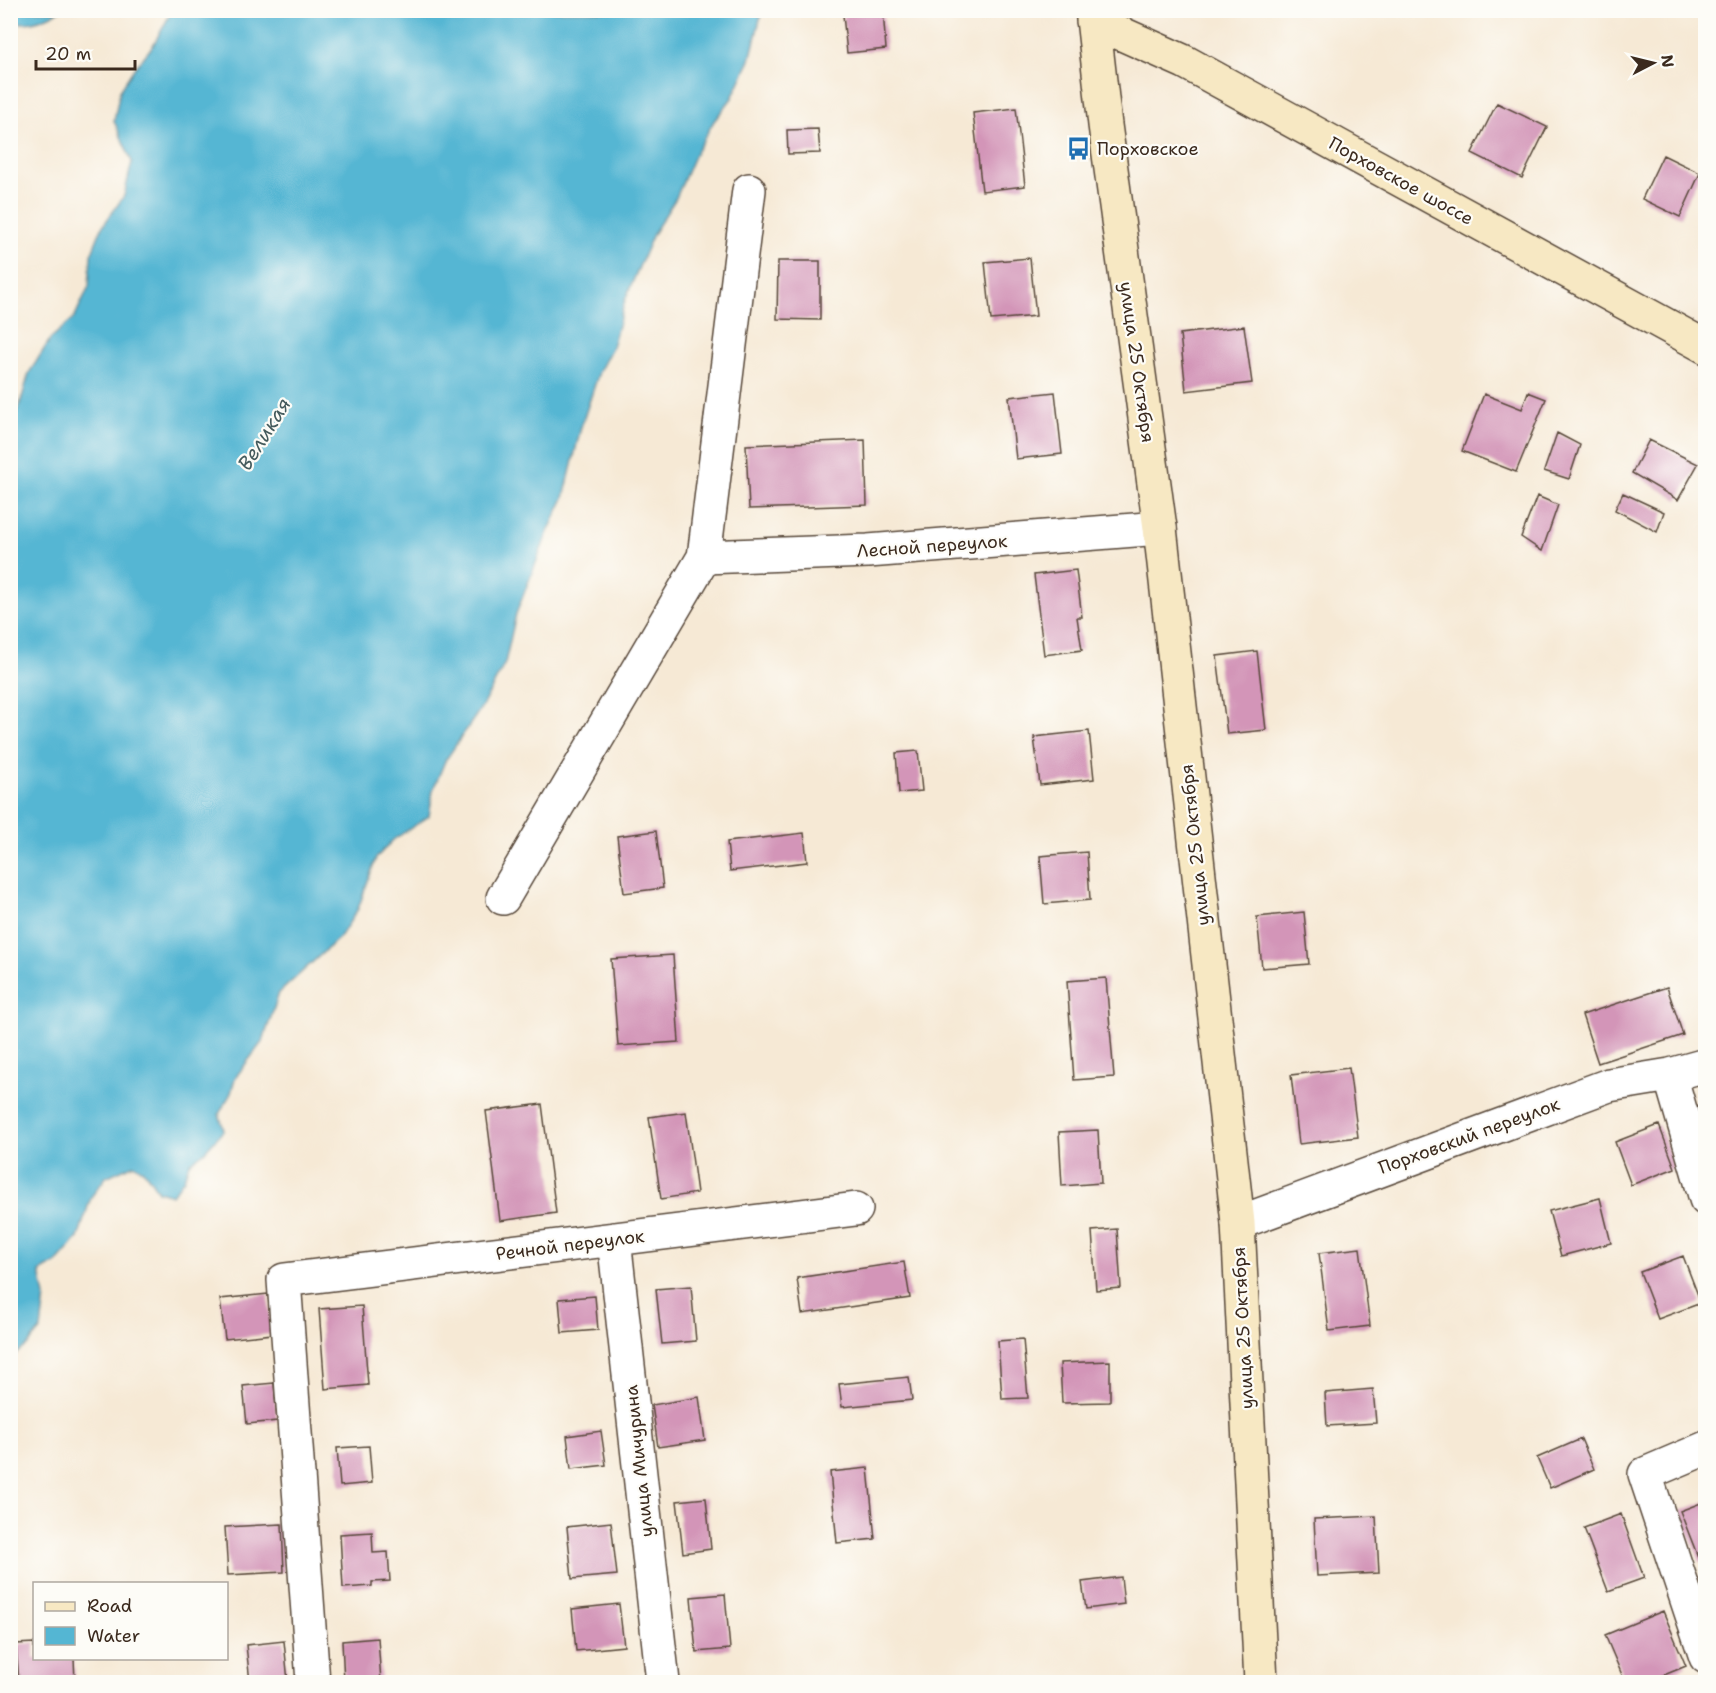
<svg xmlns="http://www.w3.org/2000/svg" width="1716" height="1693" font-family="'Shantell Sans',sans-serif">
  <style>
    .water { fill: #54b6d3; stroke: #487078; stroke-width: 1.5 }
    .building { fill: #d395b8 }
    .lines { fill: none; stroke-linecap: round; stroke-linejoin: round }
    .street-casing { stroke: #574739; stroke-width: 36 }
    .secondary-casing { stroke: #574739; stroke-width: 36 }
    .street { stroke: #fff; stroke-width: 33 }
    .secondary { stroke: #f7e8c3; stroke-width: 33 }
    .labels { text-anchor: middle; stroke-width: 4.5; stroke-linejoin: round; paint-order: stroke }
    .poi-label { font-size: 18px; fill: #3b2a1e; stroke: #fdfcf7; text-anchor: start }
    .street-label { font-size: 18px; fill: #3b2a1e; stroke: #fdfcf7 }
    .water-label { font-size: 20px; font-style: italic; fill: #445b5d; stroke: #fdfcf7 }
  </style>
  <rect width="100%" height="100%" fill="#fdfcf7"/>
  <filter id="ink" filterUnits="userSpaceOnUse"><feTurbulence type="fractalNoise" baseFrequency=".0167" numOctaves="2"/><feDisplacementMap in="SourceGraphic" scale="12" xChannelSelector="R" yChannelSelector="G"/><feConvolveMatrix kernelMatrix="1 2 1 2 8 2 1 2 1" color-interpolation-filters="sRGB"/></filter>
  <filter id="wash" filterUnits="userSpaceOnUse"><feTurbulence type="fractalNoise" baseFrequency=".008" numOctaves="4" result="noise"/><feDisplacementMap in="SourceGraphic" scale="24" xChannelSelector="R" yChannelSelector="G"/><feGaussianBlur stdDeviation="1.35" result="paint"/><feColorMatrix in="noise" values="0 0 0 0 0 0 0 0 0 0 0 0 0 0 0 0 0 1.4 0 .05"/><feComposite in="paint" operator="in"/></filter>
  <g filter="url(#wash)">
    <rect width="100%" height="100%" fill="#f6e9d5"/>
    <path class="water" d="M10,11L11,10L59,11C45,19 26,27 11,21Z
      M172,11H762L750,60L732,98L714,121L694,156L676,198L653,234L625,300L612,347L599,372L581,427L564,498L548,532L516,614L505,663L481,708L445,761L433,790L429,816L393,840L376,858L358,909L340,937L279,993L263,1041L235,1078L231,1093L219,1114L224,1130L204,1152L189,1163L184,1179L172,1195L158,1191L145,1172L134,1164L106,1177L91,1197L78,1238L56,1263L40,1272L45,1296L41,1329L27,1346L11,1357V426L21,401L29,373L51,338L74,318L89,286L91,255L102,227L124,196L132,162L114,121L120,90L133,70L152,47Z"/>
    <g id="blocks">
      <path class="building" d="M883,11L886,49L847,53L843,15Z
        M1497,103L1547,127L1522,178L1472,153Z
        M1016,108L1025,186L982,191L973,113Z
        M818,129L820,153L788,154L787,130Z
        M1663,155L1700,173L1680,217L1642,199Z
        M1030,258L1036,316L991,320L985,262Z
        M778,261H820V320L777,319Z
        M1244,326L1252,383L1186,391L1180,334Z
        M1055,392L1062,454L1016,459L1009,397Z
        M1528,392L1546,399L1516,472L1462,451L1484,394L1522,409Z
        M1557,433L1580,445L1569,479L1544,471Z
        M865,440L867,505L749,509L746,445Z
        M1649,440L1698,464L1678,500L1632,473Z
        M1623,493L1664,512L1657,532L1615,510Z
        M1537,496L1558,505L1542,551L1521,537Z
        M1076,570L1082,617H1077L1082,650L1044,655L1034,575Z
        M1257,651L1266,730L1227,734L1217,656Z
        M1089,731L1094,779L1040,785L1034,737Z
        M918,751L922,791L899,793L896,753Z
        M656,831L663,888L624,893L617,836Z
        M804,833L807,862L730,871L727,842Z
        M1087,852L1090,900L1044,904L1040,856Z
        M1304,912L1309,964L1262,968L1257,917Z
        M673,955L679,1042L618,1046L611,959Z
        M1106,978L1114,1077L1074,1080L1067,981Z
        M1667,987L1683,1035L1598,1063L1582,1015Z
        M1349,1068L1358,1137L1299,1144L1291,1075Z
        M542,1104L556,1213L500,1221L486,1111Z
        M686,1112L697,1193L661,1199L649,1117Z
        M1659,1125L1675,1168L1631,1185L1615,1142Z
        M1098,1130L1101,1183L1062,1186L1059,1132Z
        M1600,1198L1611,1243L1561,1256L1549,1211Z
        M1117,1229L1121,1288L1096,1290L1092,1231Z
        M1360,1248L1370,1326L1329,1331L1319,1253Z
        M1683,1256L1701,1303L1658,1319L1640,1272Z
        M904,1262L910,1298L802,1314L797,1278Z
        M691,1286L696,1341L662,1344L656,1289Z
        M268,1294L272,1334L225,1339L220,1299Z
        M595,1296L598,1330L562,1333L559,1299Z
        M362,1306L368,1385L325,1389L319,1309Z
        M1023,1339L1028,1398L1002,1399L998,1341Z
        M1110,1361V1402L1062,1403L1060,1363Z
        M909,1377L912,1400L842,1407L839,1384Z
        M274,1383L277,1421L247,1424L243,1386Z
        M1373,1389L1376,1423L1327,1426L1325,1393Z
        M699,1397L705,1440L658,1447L652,1405Z
        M601,1431L606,1465L571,1469L567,1436Z
        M1581,1439L1594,1469L1550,1488L1537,1458Z
        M369,1446L372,1483L340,1486L337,1448Z
        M868,1468L875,1539L837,1543L830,1472Z
        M706,1498L711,1549L683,1553L677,1501Z
        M1706,1501V1560L1700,1562L1680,1511Z
        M1621,1514L1644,1578L1608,1591L1584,1528Z
        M1376,1516L1379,1573L1317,1576L1314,1519Z
        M611,1522L617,1575L572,1579L567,1527Z
        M282,1524L284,1572L228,1575L225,1527Z
        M372,1532L373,1553L388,1552L390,1581L372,1582V1586L343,1588L340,1534Z
        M1121,1577L1124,1604L1086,1609L1082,1582Z
        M725,1594L730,1649L696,1652L691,1597Z
        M619,1604L624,1646L576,1651L572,1609Z
        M1663,1611L1686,1666L1647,1682H1625L1605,1635Z
        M378,1638L381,1682H344L342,1641Z
        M284,1641L288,1682H250L246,1645Z
        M34,1643V1658H74L75,1682H19L16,1644Z"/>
    </g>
  </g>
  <g filter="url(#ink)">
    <use href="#blocks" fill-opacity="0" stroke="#574739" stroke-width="1.5"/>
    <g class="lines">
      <defs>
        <path id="street" d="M704,557L749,190
          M503,898L704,557L868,551L1160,528
          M1670,1075L1706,1199
          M1238,1223L1609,1085L1670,1075L1706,1065
          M614,1239L663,1682
          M1706,1448L1645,1474L1706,1657
          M313,1682L284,1280L856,1209"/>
        <path id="secondary" d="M1092,10L1105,125L1160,528L1238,1223L1261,1682
          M1093,21L1185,62L1706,347"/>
      </defs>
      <use href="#street" class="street-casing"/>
      <use href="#secondary" class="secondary-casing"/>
      <use href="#street" class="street"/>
      <use href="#secondary" class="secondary"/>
    </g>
  </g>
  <defs>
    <symbol id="bus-bare" viewBox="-9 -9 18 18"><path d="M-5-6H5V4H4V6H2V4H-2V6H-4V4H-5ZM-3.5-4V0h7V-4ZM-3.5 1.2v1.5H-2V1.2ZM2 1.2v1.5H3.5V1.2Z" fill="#1f6fb2" stroke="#fdfcf7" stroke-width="2.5" paint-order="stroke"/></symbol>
  </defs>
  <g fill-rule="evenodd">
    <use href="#bus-bare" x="1062" y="132" width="33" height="33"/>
  </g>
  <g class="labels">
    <g class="poi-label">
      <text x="1097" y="155">Порховское</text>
    </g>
    <g class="street-label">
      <text transform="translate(1401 181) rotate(29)" y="6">Порховское шоссе</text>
      <text transform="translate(1137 362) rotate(82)" y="6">улица 25 Октября</text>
      <text transform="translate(932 546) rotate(-4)" y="6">Лесной переулок</text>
      <text transform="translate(1195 845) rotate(-96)" y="6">улица 25 Октября</text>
      <text transform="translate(1469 1136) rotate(-20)" y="6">Порховский переулок</text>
      <text transform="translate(570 1245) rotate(-7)" y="6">Речной переулок</text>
      <text transform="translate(1243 1328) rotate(-93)" y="6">улица 25 Октября</text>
      <text transform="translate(639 1461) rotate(-96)" y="6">улица Мичурина</text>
    </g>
    <g class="water-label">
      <text transform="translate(264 434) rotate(-58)" y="7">Великая</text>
    </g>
  </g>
  <rect width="1716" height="1693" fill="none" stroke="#fdfcf7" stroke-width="36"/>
  <rect x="33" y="1582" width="195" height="78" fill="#fdfcf7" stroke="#afa8a0" stroke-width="1.5"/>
  <rect x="45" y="1602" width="30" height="9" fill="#f7e8c3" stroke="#afa8a0" stroke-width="1.5"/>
  <text x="87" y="1612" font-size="18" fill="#3b2a1e">Road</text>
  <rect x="45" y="1627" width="30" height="18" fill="#54b6d3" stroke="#afa8a0" stroke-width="1.5"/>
  <text x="87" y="1642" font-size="18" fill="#3b2a1e">Water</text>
  <g transform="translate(1653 63) rotate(83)" stroke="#fdfcf7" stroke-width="4.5" paint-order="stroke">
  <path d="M0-4.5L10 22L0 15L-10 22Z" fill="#3b2a1e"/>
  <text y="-9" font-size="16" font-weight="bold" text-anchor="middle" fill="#3b2a1e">N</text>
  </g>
  <path d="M36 60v9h99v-9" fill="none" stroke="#3b2a1e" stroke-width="3"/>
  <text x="45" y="60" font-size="18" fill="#3b2a1e" stroke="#fdfcf7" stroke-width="4.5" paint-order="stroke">20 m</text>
</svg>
